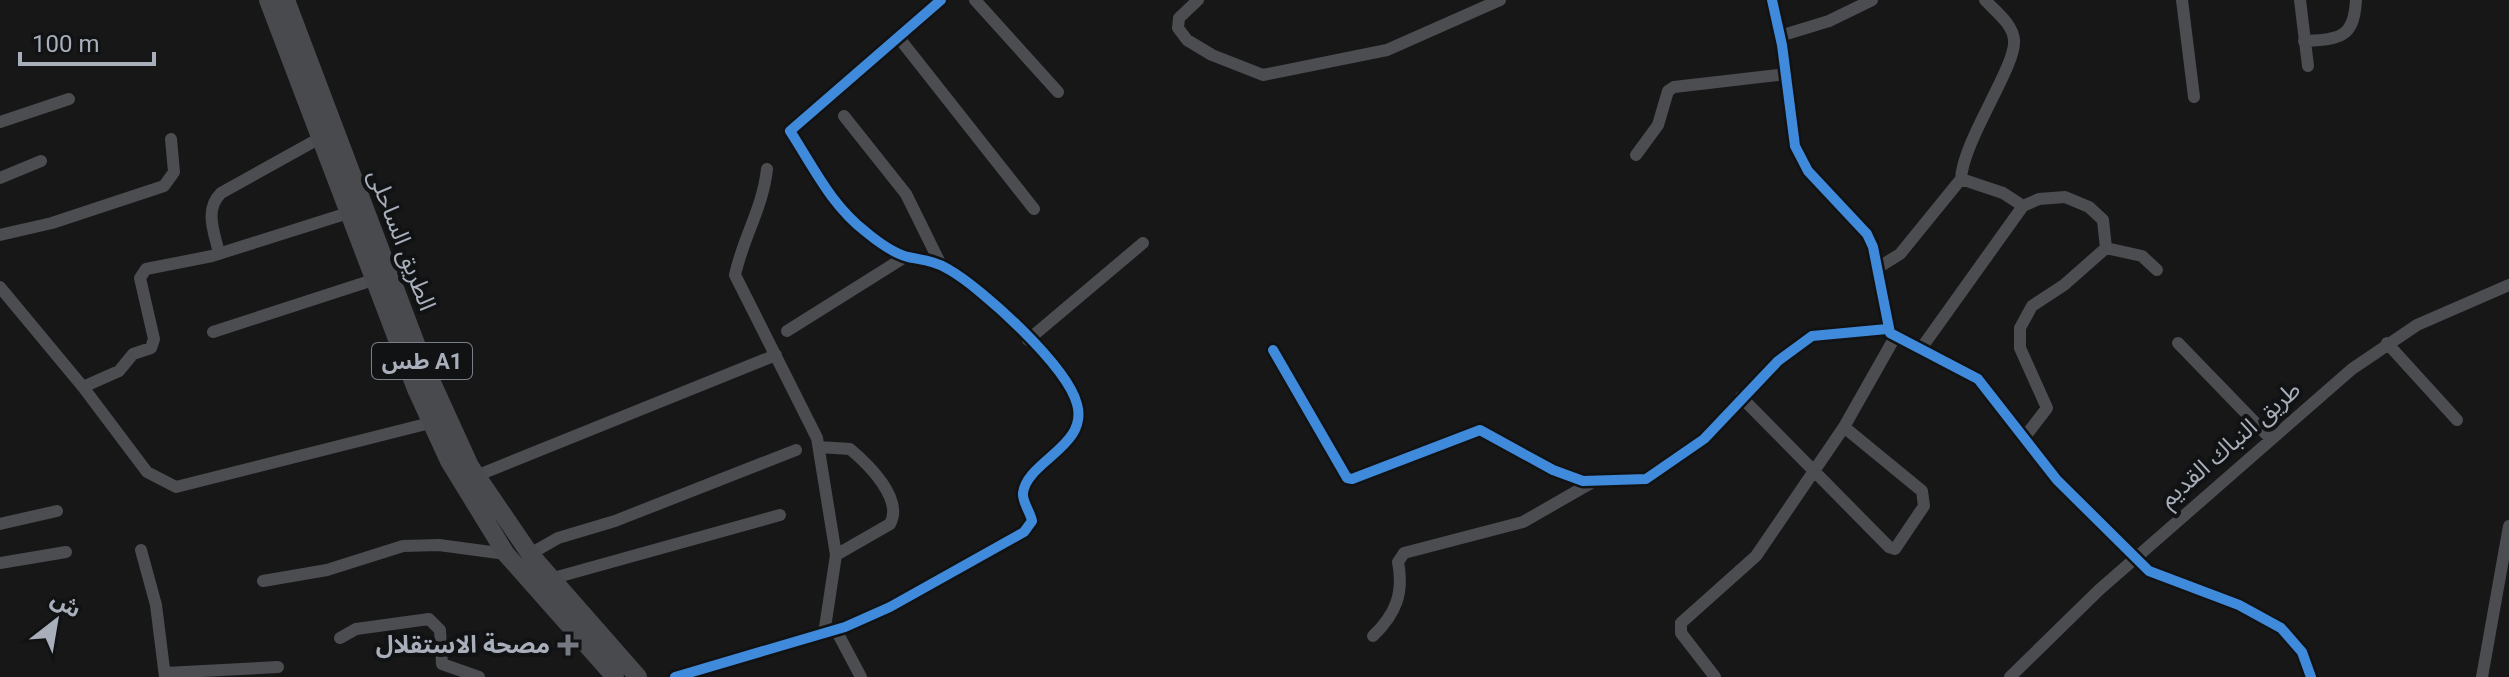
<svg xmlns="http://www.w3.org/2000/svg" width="2509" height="677" font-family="Roboto,'Noto Sans Arabic',sans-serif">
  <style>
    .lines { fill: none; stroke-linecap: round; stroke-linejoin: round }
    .minor { stroke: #4b4d51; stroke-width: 12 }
    .highway { stroke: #494a4d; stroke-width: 18 }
    .cycleway-casing { stroke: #111214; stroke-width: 15 }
    .cycleway { stroke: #408adc; stroke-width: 10 }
    .poi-dot { fill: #757981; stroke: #111214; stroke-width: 3 }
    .labels { text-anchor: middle; stroke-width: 8; stroke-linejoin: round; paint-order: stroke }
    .shield { fill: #111214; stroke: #7b7f88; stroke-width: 2 }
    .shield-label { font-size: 22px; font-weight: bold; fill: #a8aeba }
    .street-label { font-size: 24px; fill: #a8aeba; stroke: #111214 }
    .poi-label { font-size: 24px; font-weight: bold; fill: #a8aeba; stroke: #111214; text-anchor: end }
  </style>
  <rect width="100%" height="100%" fill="#171718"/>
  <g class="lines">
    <path class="minor" d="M975,0L1058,92
      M1198,0L1179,18L1178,28L1187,40L1212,55L1263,75L1387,50L1500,0
      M1772,0L1782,45L1795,146L1808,171L1867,234L1873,247L1890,333L1978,379L2057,480L2149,571L2239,605L2281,628L2302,652L2311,677
      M2182,0L2194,97
      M2300,0L2308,66
      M1780,36L1829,21L1872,0
      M899,38L1034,209
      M2304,41C2339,39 2354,39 2356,0
      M844,116L906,194L941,265
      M0,122L69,99
      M1636,155L1658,125L1668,91L1674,87L1787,74
      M767,169C763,207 743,238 735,275L817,438L836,555L824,634
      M0,178L41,161
      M1961,179C1963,140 2017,65 2014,40C2013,24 1995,11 1985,0
      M0,235L52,223L164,186L174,172L171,139
      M219,253C214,231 204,210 221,193L320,138
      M1876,269L1900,254L1961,179L2003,193L2023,206
      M0,287L83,387L147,472L176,487L430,423
      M787,331L905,257
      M213,332L373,280
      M1028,340L1143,243
      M2178,343L2270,438
      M2387,343L2457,420
      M1273,350L1347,478L1352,479L1480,430L1553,470L1583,481L1646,479L1704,439L1778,361L1812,336L1887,329
      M1920,350L2023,206L2039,199L2065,197L2089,207L2103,220L2106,248
      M83,387L119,371L133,354L151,348L154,339L140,278L146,269L212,256L348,213
      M1741,397L1889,547L1895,549L1924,506L1922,491L1844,427
      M2024,438L2047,408L2020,348V328L2032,306L2064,285L2106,248L2142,256L2157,270
      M819,447L850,449C868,464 904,499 890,524L836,555
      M476,476L776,355
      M0,524L57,511
      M141,550L156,605L165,677
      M530,554L558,538L615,521L796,450
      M0,563L66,552
      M550,579L780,515
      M263,581L327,570L403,546L439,545L506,554
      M836,630L861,677
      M1373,636C1396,614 1404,593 1398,562L1404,553L1523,522L1591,483
      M340,638L356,629L429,619L440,630L442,664L479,677
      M165,673L278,667
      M675,677L845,627L890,607L1024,532L1032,521C1030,511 1022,502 1023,493C1027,461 1089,446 1077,404C1067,366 982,288 948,269C935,261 922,260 908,257C893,253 878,242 866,232C831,205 814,168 790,131L941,0
      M1715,677L1681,633V623L1756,556L1844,427L1895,337
      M2010,677L2099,590L2352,369L2417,325L2509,285
      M2482,677L2509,526"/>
    <path class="highway" d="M268,0L416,389L449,461L506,554L615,677
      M286,0L424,365L470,466L530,554L638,677"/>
    <defs>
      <path id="cycleway" d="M1772,0L1782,45L1795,146L1808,171L1867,234L1873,247L1890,333L1978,379L2057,480L2149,571L2239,605L2281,628L2302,652L2311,677
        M1273,350L1347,478L1352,479L1480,430L1553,470L1583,481L1646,479L1704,439L1778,361L1812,336L1887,329
        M675,677L845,627L890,607L1024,532L1032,521C1030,511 1022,502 1023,493C1027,461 1089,446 1077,404C1067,366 982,288 948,269C935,261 922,260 908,257C893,253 878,242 866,232C831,205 814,168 790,131L941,0"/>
    </defs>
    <use href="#cycleway" class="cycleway-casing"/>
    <use href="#cycleway" class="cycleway"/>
  </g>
  <path class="poi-dot" d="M564 633h8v8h8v8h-8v8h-8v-8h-8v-8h8z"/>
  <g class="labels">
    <rect class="shield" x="372" y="343" width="100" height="36" rx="6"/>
    <g class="shield-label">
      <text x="422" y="369">طس A1</text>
    </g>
    <g class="street-label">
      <text transform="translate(402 240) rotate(69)" y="8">الطريق الساحلى</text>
      <text transform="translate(2230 444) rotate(-41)" y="8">طريق النباك القديم</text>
    </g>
    <g class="poi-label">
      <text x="550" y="653">مصحة الاستقلال</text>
    </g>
  </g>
  <g transform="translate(56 621) rotate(31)" stroke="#111214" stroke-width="6" paint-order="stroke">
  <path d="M0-6L14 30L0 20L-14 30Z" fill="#a8aeba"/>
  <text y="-12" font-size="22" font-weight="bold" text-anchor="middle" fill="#a8aeba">ش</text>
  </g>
  <path d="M20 52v12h134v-12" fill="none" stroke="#a8aeba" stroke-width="4"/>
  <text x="32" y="52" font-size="24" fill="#a8aeba" stroke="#111214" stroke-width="6" paint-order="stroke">100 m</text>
</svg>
